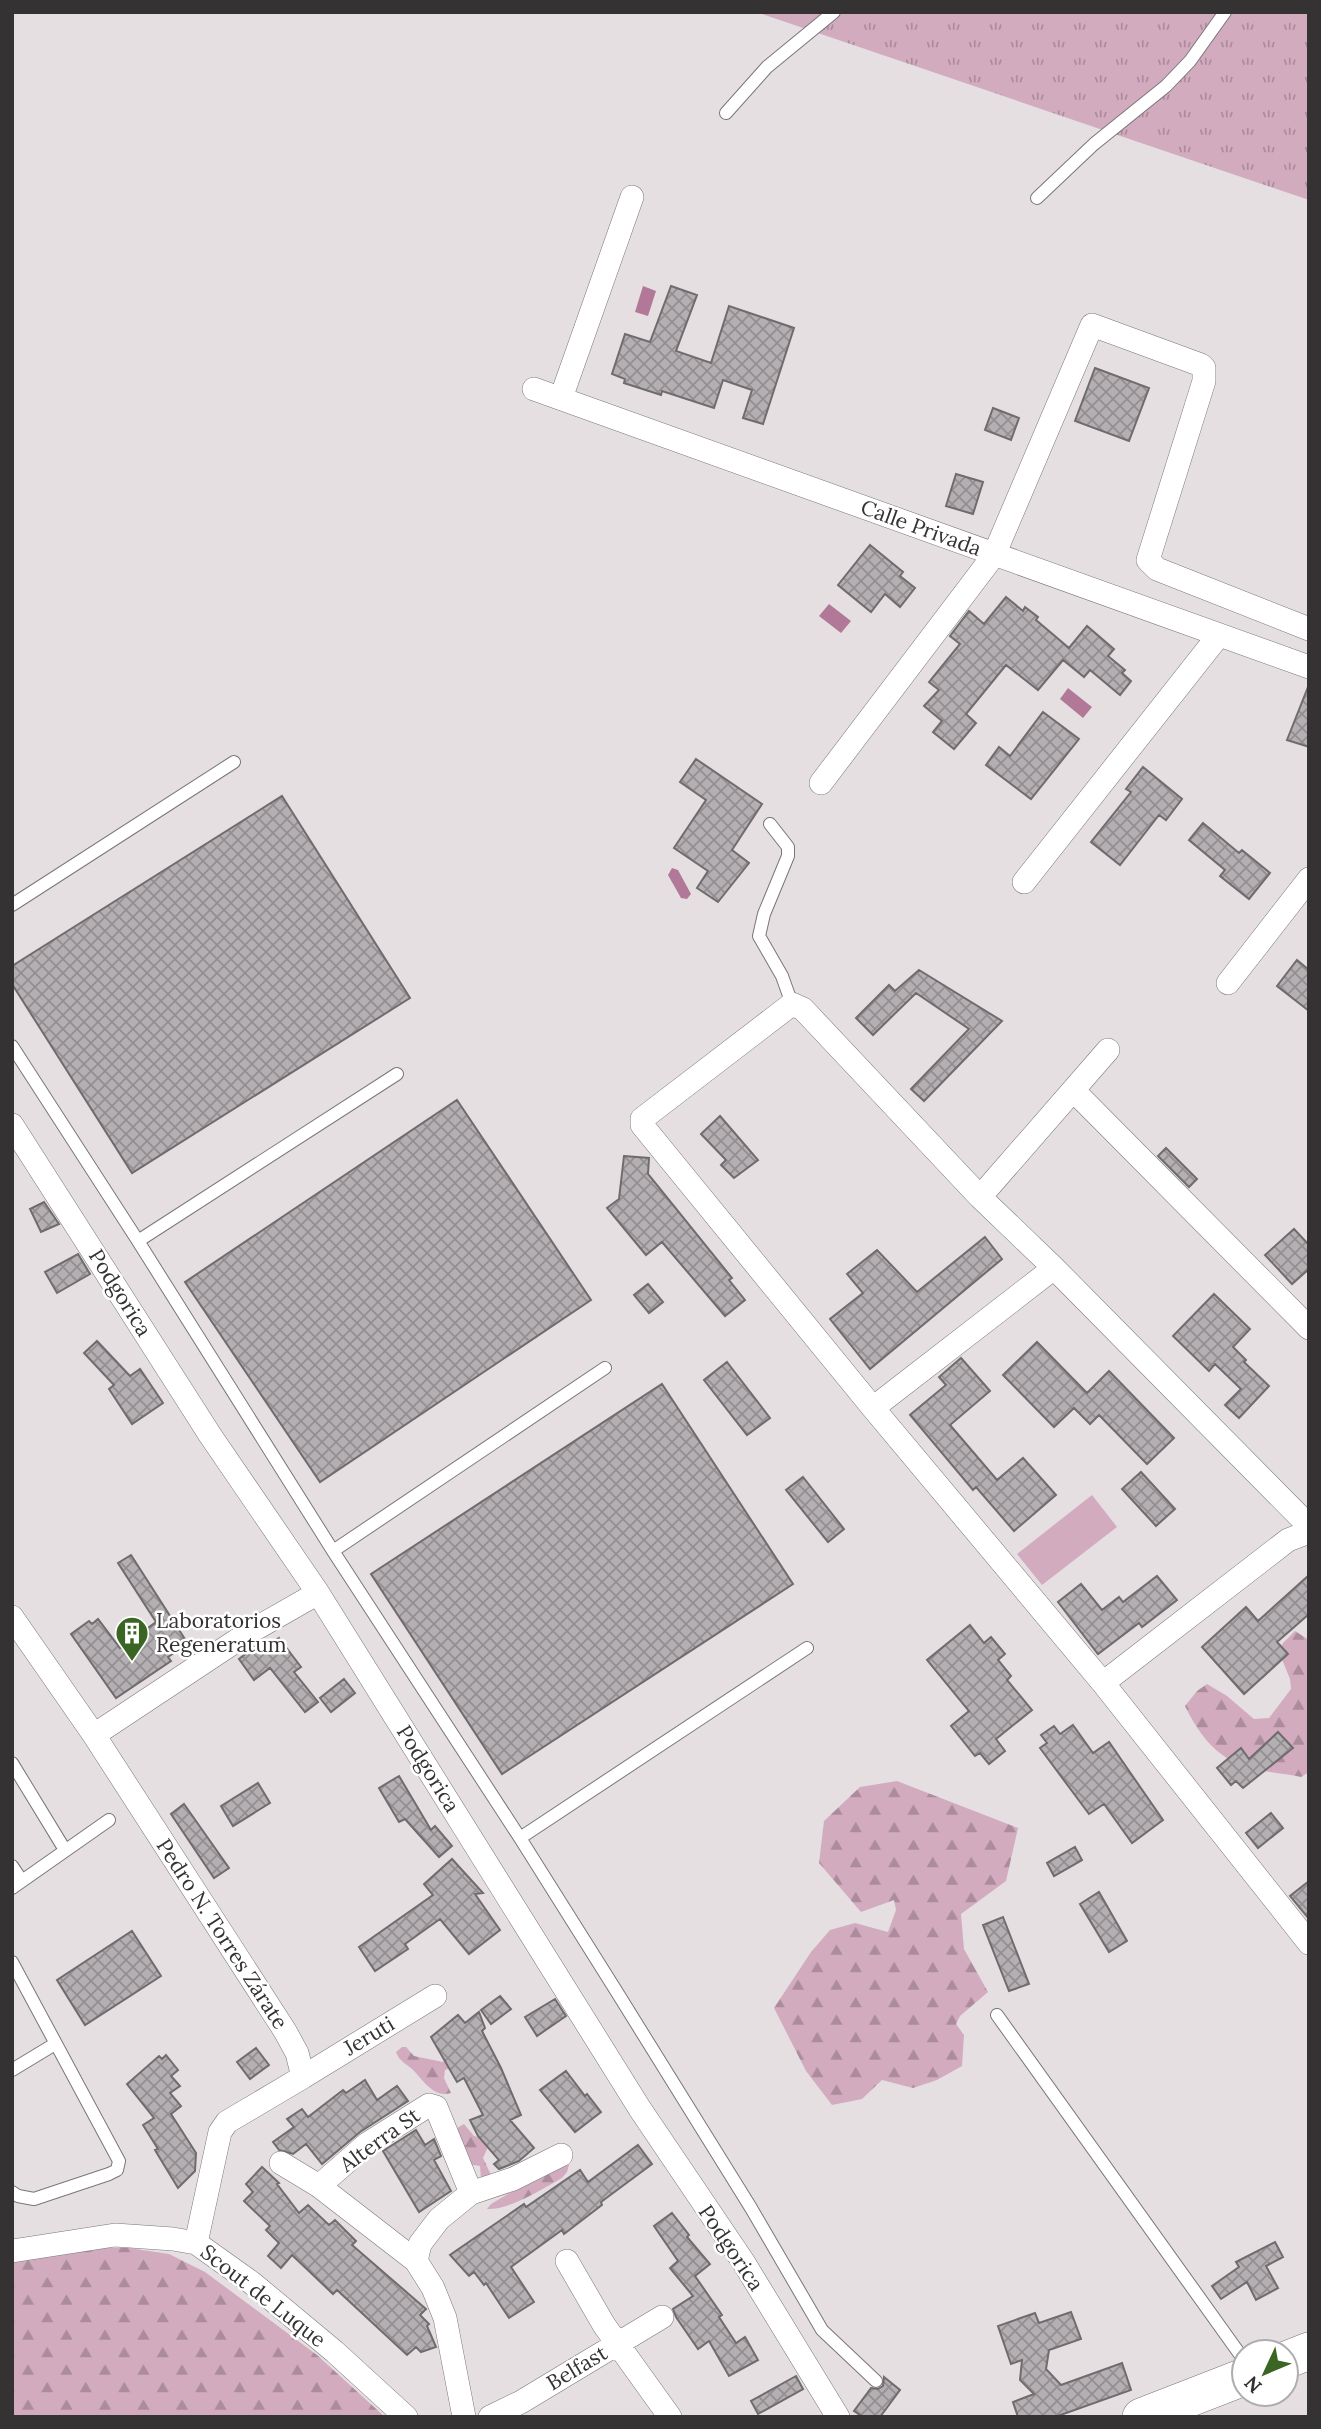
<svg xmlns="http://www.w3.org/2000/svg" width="1321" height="2429" font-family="Lora,serif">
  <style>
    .grass { fill: url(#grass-tufts) }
    .forest { fill: url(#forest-firs) }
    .garden { fill: #d3abbf }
    .water { fill: #b17897 }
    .building { fill: url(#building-cross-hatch); stroke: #706b6d; stroke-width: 2 }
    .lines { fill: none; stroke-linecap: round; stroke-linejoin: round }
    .service-casing { stroke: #7a7678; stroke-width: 14 }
    .minor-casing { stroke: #7a7678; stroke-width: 24 }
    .primary-casing { stroke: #7a7678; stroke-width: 38 }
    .service { stroke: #fff; stroke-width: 12 }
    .minor { stroke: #fff; stroke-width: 23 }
    .primary { stroke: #fff; stroke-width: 37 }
    .labels { text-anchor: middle; stroke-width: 5; stroke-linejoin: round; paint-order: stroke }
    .street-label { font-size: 21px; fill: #343233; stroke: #fff }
    .poi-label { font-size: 21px; fill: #343233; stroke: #fff; text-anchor: start }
  </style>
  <defs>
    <pattern id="grass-tufts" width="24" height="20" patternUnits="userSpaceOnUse" patternTransform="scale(1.75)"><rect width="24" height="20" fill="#d3abbf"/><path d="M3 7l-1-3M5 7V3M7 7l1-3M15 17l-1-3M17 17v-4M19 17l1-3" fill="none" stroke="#ac8c9c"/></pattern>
    <pattern id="forest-firs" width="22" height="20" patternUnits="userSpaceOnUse" patternTransform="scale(1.75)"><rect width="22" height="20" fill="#d3abbf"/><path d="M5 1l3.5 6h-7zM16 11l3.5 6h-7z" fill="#ac8c9c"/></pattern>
    <pattern id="building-cross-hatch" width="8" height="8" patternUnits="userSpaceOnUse" patternTransform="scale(1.75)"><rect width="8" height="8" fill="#b4afb2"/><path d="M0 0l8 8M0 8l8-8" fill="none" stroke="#938f91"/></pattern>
  </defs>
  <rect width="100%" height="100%" fill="#e5dfe2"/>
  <path class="grass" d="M756,12H1309V200Z"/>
  <path class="forest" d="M1295,1631L1309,1640V1772L1301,1777C1282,1773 1259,1772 1241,1765C1214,1755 1197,1731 1185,1706L1197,1691L1207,1684L1227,1696L1254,1719L1269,1718L1291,1689L1290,1679L1279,1652L1283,1643Z
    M897,1781L1018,1828L1006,1881L961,1914L964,1949L988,1992L960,2016L956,2024L964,2035L962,2066L937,2080L913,2088L882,2080L862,2099L832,2105L806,2071L774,2008L811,1952L830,1930L855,1923L888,1932L896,1910L894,1900L861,1912L819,1863L824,1821L860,1787Z
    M402,2047H406L414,2056L443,2062L446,2060L453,2067L445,2070L444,2078L451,2093C435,2098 425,2083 415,2072C408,2064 400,2063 396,2052Z
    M464,2124L474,2136L482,2138L488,2147L483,2158L492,2177L481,2179L480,2166L467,2164L453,2136L457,2128Z
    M561,2163L569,2165L567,2172L562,2178C542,2189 510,2210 487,2209L491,2204Z
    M76,2248H129L169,2254L205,2272L317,2355L385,2417H12V2261Z"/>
  <path class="garden" d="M1092,1495L1117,1527L1042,1585L1017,1554Z"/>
  <path class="water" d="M643,286L656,291L648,316L635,312Z
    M829,604L851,621L841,633L819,616Z
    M1068,688L1092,707L1083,718L1060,699Z
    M672,868L678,870L691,894L687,899L681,898L668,875Z"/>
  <path class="building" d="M671,286L697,295L676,351L711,363L729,306L794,328L763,424L743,418L752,390L723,380L714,408L662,391L661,395L624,383L625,379L612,374L625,334L650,342Z
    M1095,368L1149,388L1129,441L1075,421Z
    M993,408L1019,418L1011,440L985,430Z
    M956,474L983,482L973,514L946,506Z
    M870,545L903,572L900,576L915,588L900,607L885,594L871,612L838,585Z
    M1006,597L1023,611L1025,607L1038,617L1036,620L1069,648L1087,626L1114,649L1108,656L1125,670L1122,673L1131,681L1120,695L1090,670L1084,677L1063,660L1038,690L1006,665L966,714L976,723L954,749L933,732L942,721L924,706L939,690L929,682L960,644L950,636L969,611L984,624Z
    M1308,687H1309V747L1287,740Z
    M1043,712L1079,739L1031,799L986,765L999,747L1010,756Z
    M696,759L762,804L732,850L749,863L718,902L697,888L708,871L674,848L706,800L680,782Z
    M1143,767L1182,799L1166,820L1159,815L1120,865L1091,842L1131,792L1126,789Z
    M282,796L410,998L132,1173L12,984V966Z
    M1203,823L1239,853L1242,850L1270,873L1249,899L1220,876L1225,870L1189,840Z
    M1297,960L1309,970V1011L1277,986Z
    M919,970L1002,1021L924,1101L911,1089L969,1029L916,993L873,1035L856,1018L889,985L895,991Z
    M457,1100L591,1300L320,1482L185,1282Z
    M720,1116L758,1160L734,1178L721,1165L726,1160L701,1134Z
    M1166,1148L1197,1179L1189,1187L1158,1156Z
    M624,1156L649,1158L648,1174L732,1278L729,1280L745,1300L725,1316L662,1242L646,1255L607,1208L619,1199Z
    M44,1202L59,1224L41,1232L30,1209Z
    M1294,1229L1309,1245V1269L1292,1284L1265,1255Z
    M985,1237L1002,1259L870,1369L830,1319L863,1293L847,1274L877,1250L917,1292Z
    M78,1254L90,1274L57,1293L45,1272Z
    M648,1284L663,1302L649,1313L634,1295Z
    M1214,1294L1250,1329L1233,1347L1246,1360L1244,1362L1269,1386L1239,1418L1225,1405L1241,1389L1215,1364L1209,1371L1173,1336Z
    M97,1341L130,1376L140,1369L163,1403L132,1424L109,1389L114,1385L84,1353Z
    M1037,1342L1087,1393L1109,1371L1174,1438L1147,1464L1099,1415L1090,1424L1074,1408L1054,1427L1003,1375Z
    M961,1358L990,1391L950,1425L997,1480L1023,1458L1056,1495L1014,1531L976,1487L973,1490L910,1415L946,1385L939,1377Z
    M727,1362L770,1418L747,1435L704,1380Z
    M662,1384L793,1584L502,1774L371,1574Z
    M1141,1472L1175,1509L1156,1526L1122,1489Z
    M803,1477L844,1529L828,1542L786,1490Z
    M131,1555L188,1644L168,1657L171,1661L116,1698L71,1634L89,1621L92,1624L98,1619L120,1648L156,1622L118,1563Z
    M1309,1575V1614L1277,1642L1288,1654L1244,1694L1202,1647L1246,1607L1258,1621Z
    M1157,1576L1177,1600L1142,1627L1139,1623L1098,1654L1058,1602L1081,1584L1102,1610L1119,1597L1123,1602Z
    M970,1625L984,1643L991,1637L1005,1654L998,1660L1011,1676L1007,1680L1032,1710L996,1739L1005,1751L989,1764L980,1753L975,1756L951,1726L969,1711L927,1660Z
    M279,1638L301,1667L294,1672L318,1702L305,1712L270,1668L254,1680L239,1659L260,1643L264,1649Z
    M344,1679L355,1693L331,1712L320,1698Z
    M1073,1725L1093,1753L1109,1742L1163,1820L1132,1843L1104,1804L1089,1814L1040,1748L1047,1743L1041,1735L1054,1726L1060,1734Z
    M1278,1732L1293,1748L1243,1788L1236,1781L1231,1785L1217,1768L1241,1748L1249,1759Z
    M399,1776L431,1830L435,1826L452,1846L439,1857L405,1819L399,1822L379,1788Z
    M258,1783L270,1803L233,1826L221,1806Z
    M184,1804L229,1868L214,1878L171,1814Z
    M1271,1813L1283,1828L1258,1848L1246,1833Z
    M1075,1847L1082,1860L1054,1876L1047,1863Z
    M452,1859L483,1893L475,1894L500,1930L469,1954L440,1919L405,1944L408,1949L375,1971L359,1947L433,1895L424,1884Z
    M1309,1881V1919L1290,1896Z
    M1099,1892L1127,1941L1109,1952L1080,1904Z
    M1003,1917L1029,1984L1009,1991L983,1925Z
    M132,1931L161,1976L85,2025L57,1980Z
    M500,1996L511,2009L491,2024L481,2010Z
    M555,1999L566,2016L537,2036L525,2017Z
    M479,2012L485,2028L482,2031L501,2068L521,2115L510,2120L534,2148L519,2161L499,2169L494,2164L499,2160L478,2136L470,2120L483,2115L464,2078L457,2082L431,2037L458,2015L465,2023Z
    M256,2048L269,2065L250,2079L237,2062Z
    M166,2055L178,2070L171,2076L180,2086L170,2093L181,2106L171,2114L196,2153L195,2171L178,2188L155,2150L158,2149L143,2125L154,2118L127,2084L159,2056L162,2059Z
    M566,2071L585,2096L587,2094L601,2112L575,2132L540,2090Z
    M365,2080L377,2100L397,2086L408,2101L360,2132L322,2164L306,2144L293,2154L279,2150L273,2142L294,2127L287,2119L302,2109L308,2117L343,2090L346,2093Z
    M416,2130L425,2145L434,2139L441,2156L434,2160L451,2191L419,2212L383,2151Z
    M638,2145L652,2164L601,2202L602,2205L564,2234L562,2230L511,2267L534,2302L509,2318L486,2283L484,2285L474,2272L469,2276L450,2255L524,2204L526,2207L580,2170L588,2182Z
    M262,2167L279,2183L277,2184L299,2213L308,2205L329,2225L335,2220L356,2241L352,2245L426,2309L420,2315L429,2324L427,2326L436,2347L421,2352L416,2347L407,2355L337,2290L333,2294L292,2255L281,2268L268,2256L279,2243L266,2230L270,2226L244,2201L253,2192L246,2184Z
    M672,2213L689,2235L687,2237L710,2264L695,2276L722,2315L719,2317L736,2343L745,2337L758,2360L729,2376L709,2341L698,2349L676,2317L673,2309L693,2296L670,2268L678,2261L654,2226Z
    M1275,2242L1283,2257L1266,2266L1278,2288L1256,2300L1247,2282L1221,2299L1212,2286L1239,2267L1236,2262Z
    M1071,2312L1081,2339L1049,2350L1046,2369L1061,2385L1122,2363L1131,2390L1055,2417H1018L1013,2402L1034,2394L1020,2380L1022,2360L1011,2364L998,2326L1035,2313L1039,2323Z
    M796,2376L803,2389L758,2414L751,2401Z
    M884,2377L900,2390L880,2417H863L854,2411L871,2388L878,2389L883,2386Z"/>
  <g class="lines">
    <defs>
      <path id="service" d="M726,113L767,67L834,12
        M1037,198L1094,144L1166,86L1190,61L1225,12
        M770,824L788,847V856L764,914L759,936L782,976L792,1004
        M12,905L234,762
        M12,1046L138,1241
        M397,1074L138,1241L333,1551L520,1838L615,1989L751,2208L822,2330L876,2381
        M333,1551L605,1368
        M12,1763L65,1850
        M520,1838L807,1648
        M12,1866L22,1881
        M12,1888L109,1820
        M12,1962L119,2161L117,2170L109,2174L34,2199L18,2196L12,2192
        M997,2015L1244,2360
        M12,2070L55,2044"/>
      <path id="minor" d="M534,389L1309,667
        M561,398L632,197
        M821,783L994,555L1092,325L1201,365L1204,368V381L1148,560L1157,569L1309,629
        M1024,882L1219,635
        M1228,983L1309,879
        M1074,1091L1309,1328
        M12,1125L210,1435L318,1593L640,2109L744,2263L838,2417
        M980,1197L1108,1050
        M873,1408L1054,1268
        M1309,1526L1054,1268L980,1197L803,1009L792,1004L642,1119V1125L873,1408L1103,1683L1309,1943
        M12,1617L94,1735L285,2031L297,2053L303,2077L227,2122L220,2132L196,2243
        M1103,1683L1288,1540L1309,1532
        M94,1735L248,1633L318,1593
        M303,2077L435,1996
        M281,2163L319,2186L416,2261
        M319,2186L367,2144L429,2105L436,2107L471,2193
        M12,2251L115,2235L173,2239L196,2243L252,2283L335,2352L406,2417
        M567,2261L604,2325L670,2417
        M464,2417L445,2318L433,2288L416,2261L420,2244L439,2219L471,2193L513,2179L561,2155
        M490,2417L521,2402L662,2317"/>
      <path id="primary" d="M1286,2360L1309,2351
        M1141,2417L1244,2377"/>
    </defs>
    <use href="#service" class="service-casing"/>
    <use href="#minor" class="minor-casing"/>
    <use href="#primary" class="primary-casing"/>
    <use href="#service" class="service"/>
    <use href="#minor" class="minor"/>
    <use href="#primary" class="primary"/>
  </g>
  <defs>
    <symbol id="building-pin" viewBox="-11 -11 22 30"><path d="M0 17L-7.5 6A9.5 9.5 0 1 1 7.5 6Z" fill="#3a6522" stroke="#fff"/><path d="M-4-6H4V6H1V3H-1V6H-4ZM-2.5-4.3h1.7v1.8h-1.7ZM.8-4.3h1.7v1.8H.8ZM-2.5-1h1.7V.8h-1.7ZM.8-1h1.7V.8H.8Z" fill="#fff"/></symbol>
  </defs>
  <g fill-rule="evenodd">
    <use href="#building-pin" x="113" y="1614" width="38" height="52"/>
  </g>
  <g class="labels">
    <g class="street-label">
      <text transform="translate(921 528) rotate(20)" y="7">Calle Privada</text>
      <text transform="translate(120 1293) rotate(58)" y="7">Podgorica</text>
      <text transform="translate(428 1769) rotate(58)" y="7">Podgorica</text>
      <text transform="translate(222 1934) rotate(57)" y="7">Pedro N. Torres Zárate</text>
      <text transform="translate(369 2036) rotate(-31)" y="7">Jeruti</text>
      <text transform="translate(380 2140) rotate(-36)" y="7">Alterra St</text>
      <text transform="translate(731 2248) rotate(56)" y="7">Podgorica</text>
      <text transform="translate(263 2296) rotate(38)" y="7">Scout de Luque</text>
      <text transform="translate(577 2368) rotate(-31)" y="7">Belfast</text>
    </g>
    <g class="poi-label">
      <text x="156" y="1628">Laboratorios<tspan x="156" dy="24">Regeneratum</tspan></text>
    </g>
  </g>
  <rect width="1321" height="2429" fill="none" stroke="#343233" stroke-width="28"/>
  <g transform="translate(1265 2373) rotate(226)"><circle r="33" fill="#ffffff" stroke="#aeadad" stroke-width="2"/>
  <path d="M0-5L12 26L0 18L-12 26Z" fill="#3a6522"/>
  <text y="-10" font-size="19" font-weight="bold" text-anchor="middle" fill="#343233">N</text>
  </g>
</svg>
